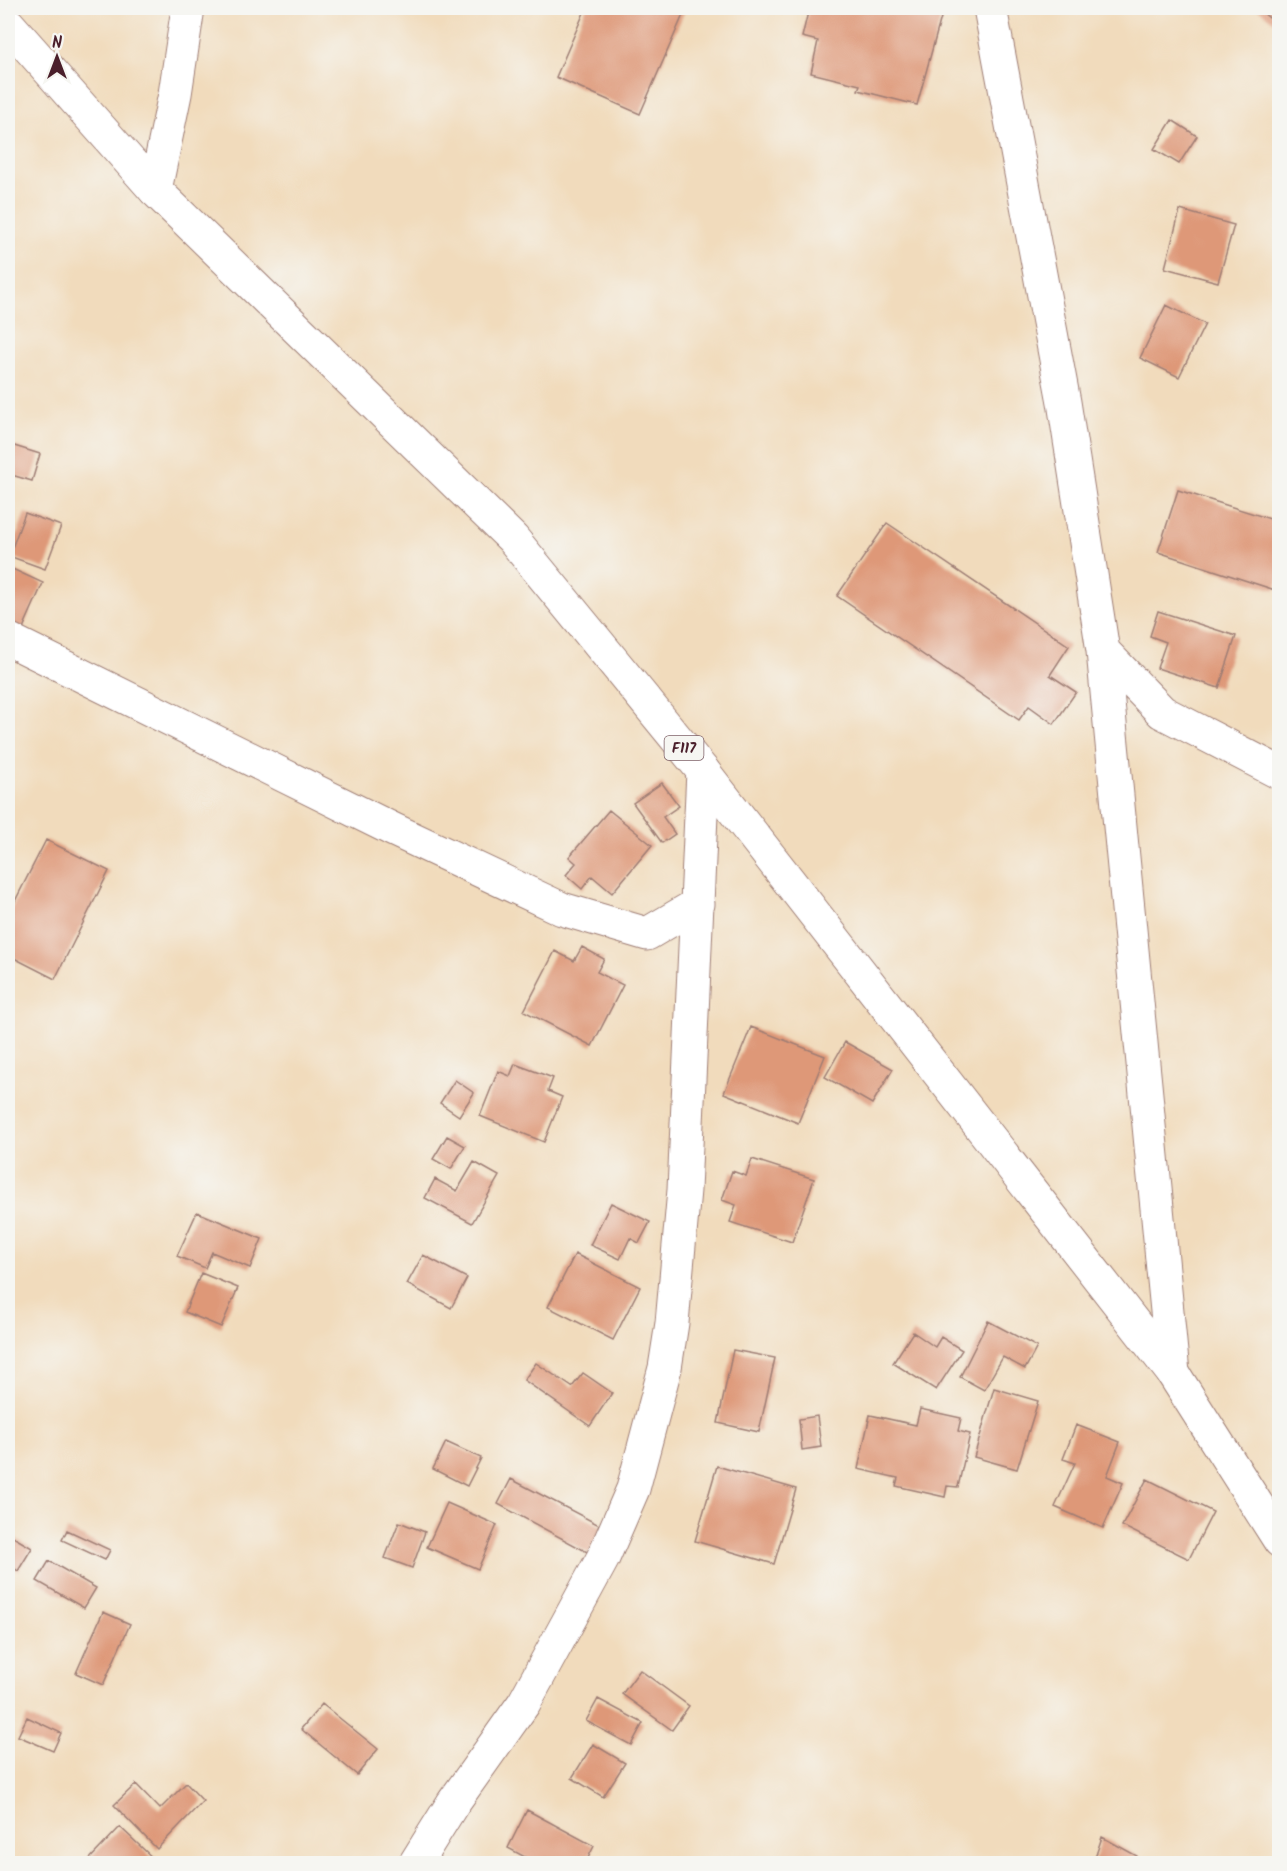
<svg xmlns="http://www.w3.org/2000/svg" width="1287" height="1871" font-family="Kalam,sans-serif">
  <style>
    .building { fill: #de9878 }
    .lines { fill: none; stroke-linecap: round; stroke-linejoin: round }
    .minor-casing { stroke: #9e7d74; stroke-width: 35 }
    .primary-casing { stroke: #9e7d74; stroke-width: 35 }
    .minor { stroke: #fff; stroke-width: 33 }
    .primary { stroke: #fff; stroke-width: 33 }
    .labels { text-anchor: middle; stroke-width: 4.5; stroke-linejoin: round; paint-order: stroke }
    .shield { fill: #f6f6f2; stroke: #7e6067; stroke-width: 1.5 }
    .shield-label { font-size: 15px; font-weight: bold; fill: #4a1f2b }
  </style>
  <rect width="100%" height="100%" fill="#f6f6f2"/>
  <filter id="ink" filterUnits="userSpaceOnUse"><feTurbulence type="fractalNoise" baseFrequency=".0167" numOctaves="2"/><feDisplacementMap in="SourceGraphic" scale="12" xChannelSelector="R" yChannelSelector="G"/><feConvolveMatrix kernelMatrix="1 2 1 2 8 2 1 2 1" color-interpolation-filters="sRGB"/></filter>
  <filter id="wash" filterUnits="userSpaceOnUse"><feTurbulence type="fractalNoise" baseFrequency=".008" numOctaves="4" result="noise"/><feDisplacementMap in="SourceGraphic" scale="24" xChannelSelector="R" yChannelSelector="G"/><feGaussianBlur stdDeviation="1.35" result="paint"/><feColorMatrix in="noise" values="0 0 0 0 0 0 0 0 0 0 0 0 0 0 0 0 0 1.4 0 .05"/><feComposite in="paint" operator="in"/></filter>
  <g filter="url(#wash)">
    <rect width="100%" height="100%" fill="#f1dbbc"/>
    <g id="blocks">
      <path class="building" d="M586,8H686L640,114L556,77Z
        M809,8H933L943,10L917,105L858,90L860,85L811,73L818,41L802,37Z
        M1257,8H1280V23L1278,25Z
        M1172,120L1197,136L1179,164L1154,149Z
        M1180,210L1234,225L1218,282L1165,268Z
        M1166,305L1205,324L1179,377L1140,358Z
        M8,444L40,454L32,481L8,474Z
        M1178,490L1280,522V576L1275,590L1158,552Z
        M25,513L61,526L45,569L9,556Z
        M887,523L1069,646L1050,675L1076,692L1054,724L1029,706L1019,720L837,596Z
        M8,567L43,583L20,635L8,629Z
        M1158,611L1236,636L1219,688L1157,668L1166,642L1150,636Z
        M662,783L679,806L663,817L675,834L662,843L633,803Z
        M609,810L652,845L612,893L592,876L582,889L566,875L576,863L569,857Z
        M46,840L109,871L55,979L8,955V915Z
        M582,947L604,959L597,972L623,985L592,1046L524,1011L555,951L574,961Z
        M751,1027L825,1056L798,1123L724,1093Z
        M845,1042L893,1069L872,1104L825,1077Z
        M515,1064L553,1078L548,1091L562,1097L544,1142L480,1116L498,1071L510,1076Z
        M455,1080L474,1093L459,1116L440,1103Z
        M447,1136L465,1146L451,1169L433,1159Z
        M752,1159L814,1179L792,1242L730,1222L736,1205L722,1200L732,1171L746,1176Z
        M474,1162L499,1176L472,1223L425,1198L435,1179L457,1191Z
        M611,1203L650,1222L639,1243L630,1238L620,1259L590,1245Z
        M197,1212L262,1239L250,1268L212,1252L205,1268L177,1256Z
        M575,1254L640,1287L613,1340L548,1307Z
        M423,1255L467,1278L451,1308L407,1284Z
        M201,1273L238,1288L221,1327L185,1312Z
        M988,1321L1037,1347L1025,1369L1003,1357L984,1390L960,1377Z
        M913,1332L935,1347L941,1337L962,1350L936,1390L893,1363Z
        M733,1350L775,1358L759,1432L718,1423Z
        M536,1363L572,1387L583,1373L612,1393L590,1426L524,1380Z
        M994,1388L1038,1401L1017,1469L974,1457Z
        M920,1409L961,1418L958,1431L970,1434L958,1487L947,1486L945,1497L896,1486L898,1478L858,1469L870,1415L916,1425Z
        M817,1416L821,1447L802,1450L799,1419Z
        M1076,1425L1120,1442L1107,1476L1123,1483L1103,1528L1055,1507L1075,1463L1063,1459Z
        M446,1442L481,1458L467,1486L433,1469Z
        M717,1466L796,1489L774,1564L695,1541Z
        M511,1479L603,1527L589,1553L498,1504Z
        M1147,1479L1213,1512L1189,1559L1122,1526Z
        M447,1503L497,1525L478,1569L427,1547Z
        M399,1522L425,1532L412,1568L385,1558Z
        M67,1530L110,1550L105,1560L62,1540Z
        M8,1534L32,1548L18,1571L8,1564Z
        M49,1561L96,1588L84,1608L37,1581Z
        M103,1612L130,1624L103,1685L76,1673Z
        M640,1670L689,1706L672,1730L622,1694Z
        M598,1699L643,1723L631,1745L586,1721Z
        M322,1704L378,1749L357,1775L301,1729Z
        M27,1717L61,1733L53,1751L18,1736Z
        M593,1744L625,1763L603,1797L572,1778Z
        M186,1783L203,1801L157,1849L114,1805L136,1784L160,1809Z
        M527,1810L594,1846L585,1864H538L508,1848Z
        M120,1827L156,1861L154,1864H85Z
        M1102,1837L1137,1856L1134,1864H1093Z"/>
    </g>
  </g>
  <g filter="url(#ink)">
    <use href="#blocks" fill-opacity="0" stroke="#9e7d74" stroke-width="1.5"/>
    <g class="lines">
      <defs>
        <path id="minor" d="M990,8L1064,402L1103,651L1173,1373
          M155,190L175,94L188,8
          M8,639L392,829L562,909L647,934L698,904
          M1103,651L1162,712L1280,773
          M415,1864L453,1803L524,1703L603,1558L633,1489L665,1368L672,1323L684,1190L703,771"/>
        <path id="primary" d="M8,24L155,190L513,539L703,771L1173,1373L1280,1541"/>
      </defs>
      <use href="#minor" class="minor-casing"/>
      <use href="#primary" class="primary-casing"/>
      <use href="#minor" class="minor"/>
      <use href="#primary" class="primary"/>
    </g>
  </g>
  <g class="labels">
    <rect class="shield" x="664.5" y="736" width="39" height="24" rx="4.5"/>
    <g class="shield-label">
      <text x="684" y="753">F117</text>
    </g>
  </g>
  <rect width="1287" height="1871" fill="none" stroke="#f6f6f2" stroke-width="30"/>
  <g transform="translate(57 57)" stroke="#f6f6f2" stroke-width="4.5" paint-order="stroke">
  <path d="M0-4.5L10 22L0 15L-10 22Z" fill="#4a1f2b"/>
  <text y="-9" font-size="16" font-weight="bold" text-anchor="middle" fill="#4a1f2b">N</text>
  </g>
</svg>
